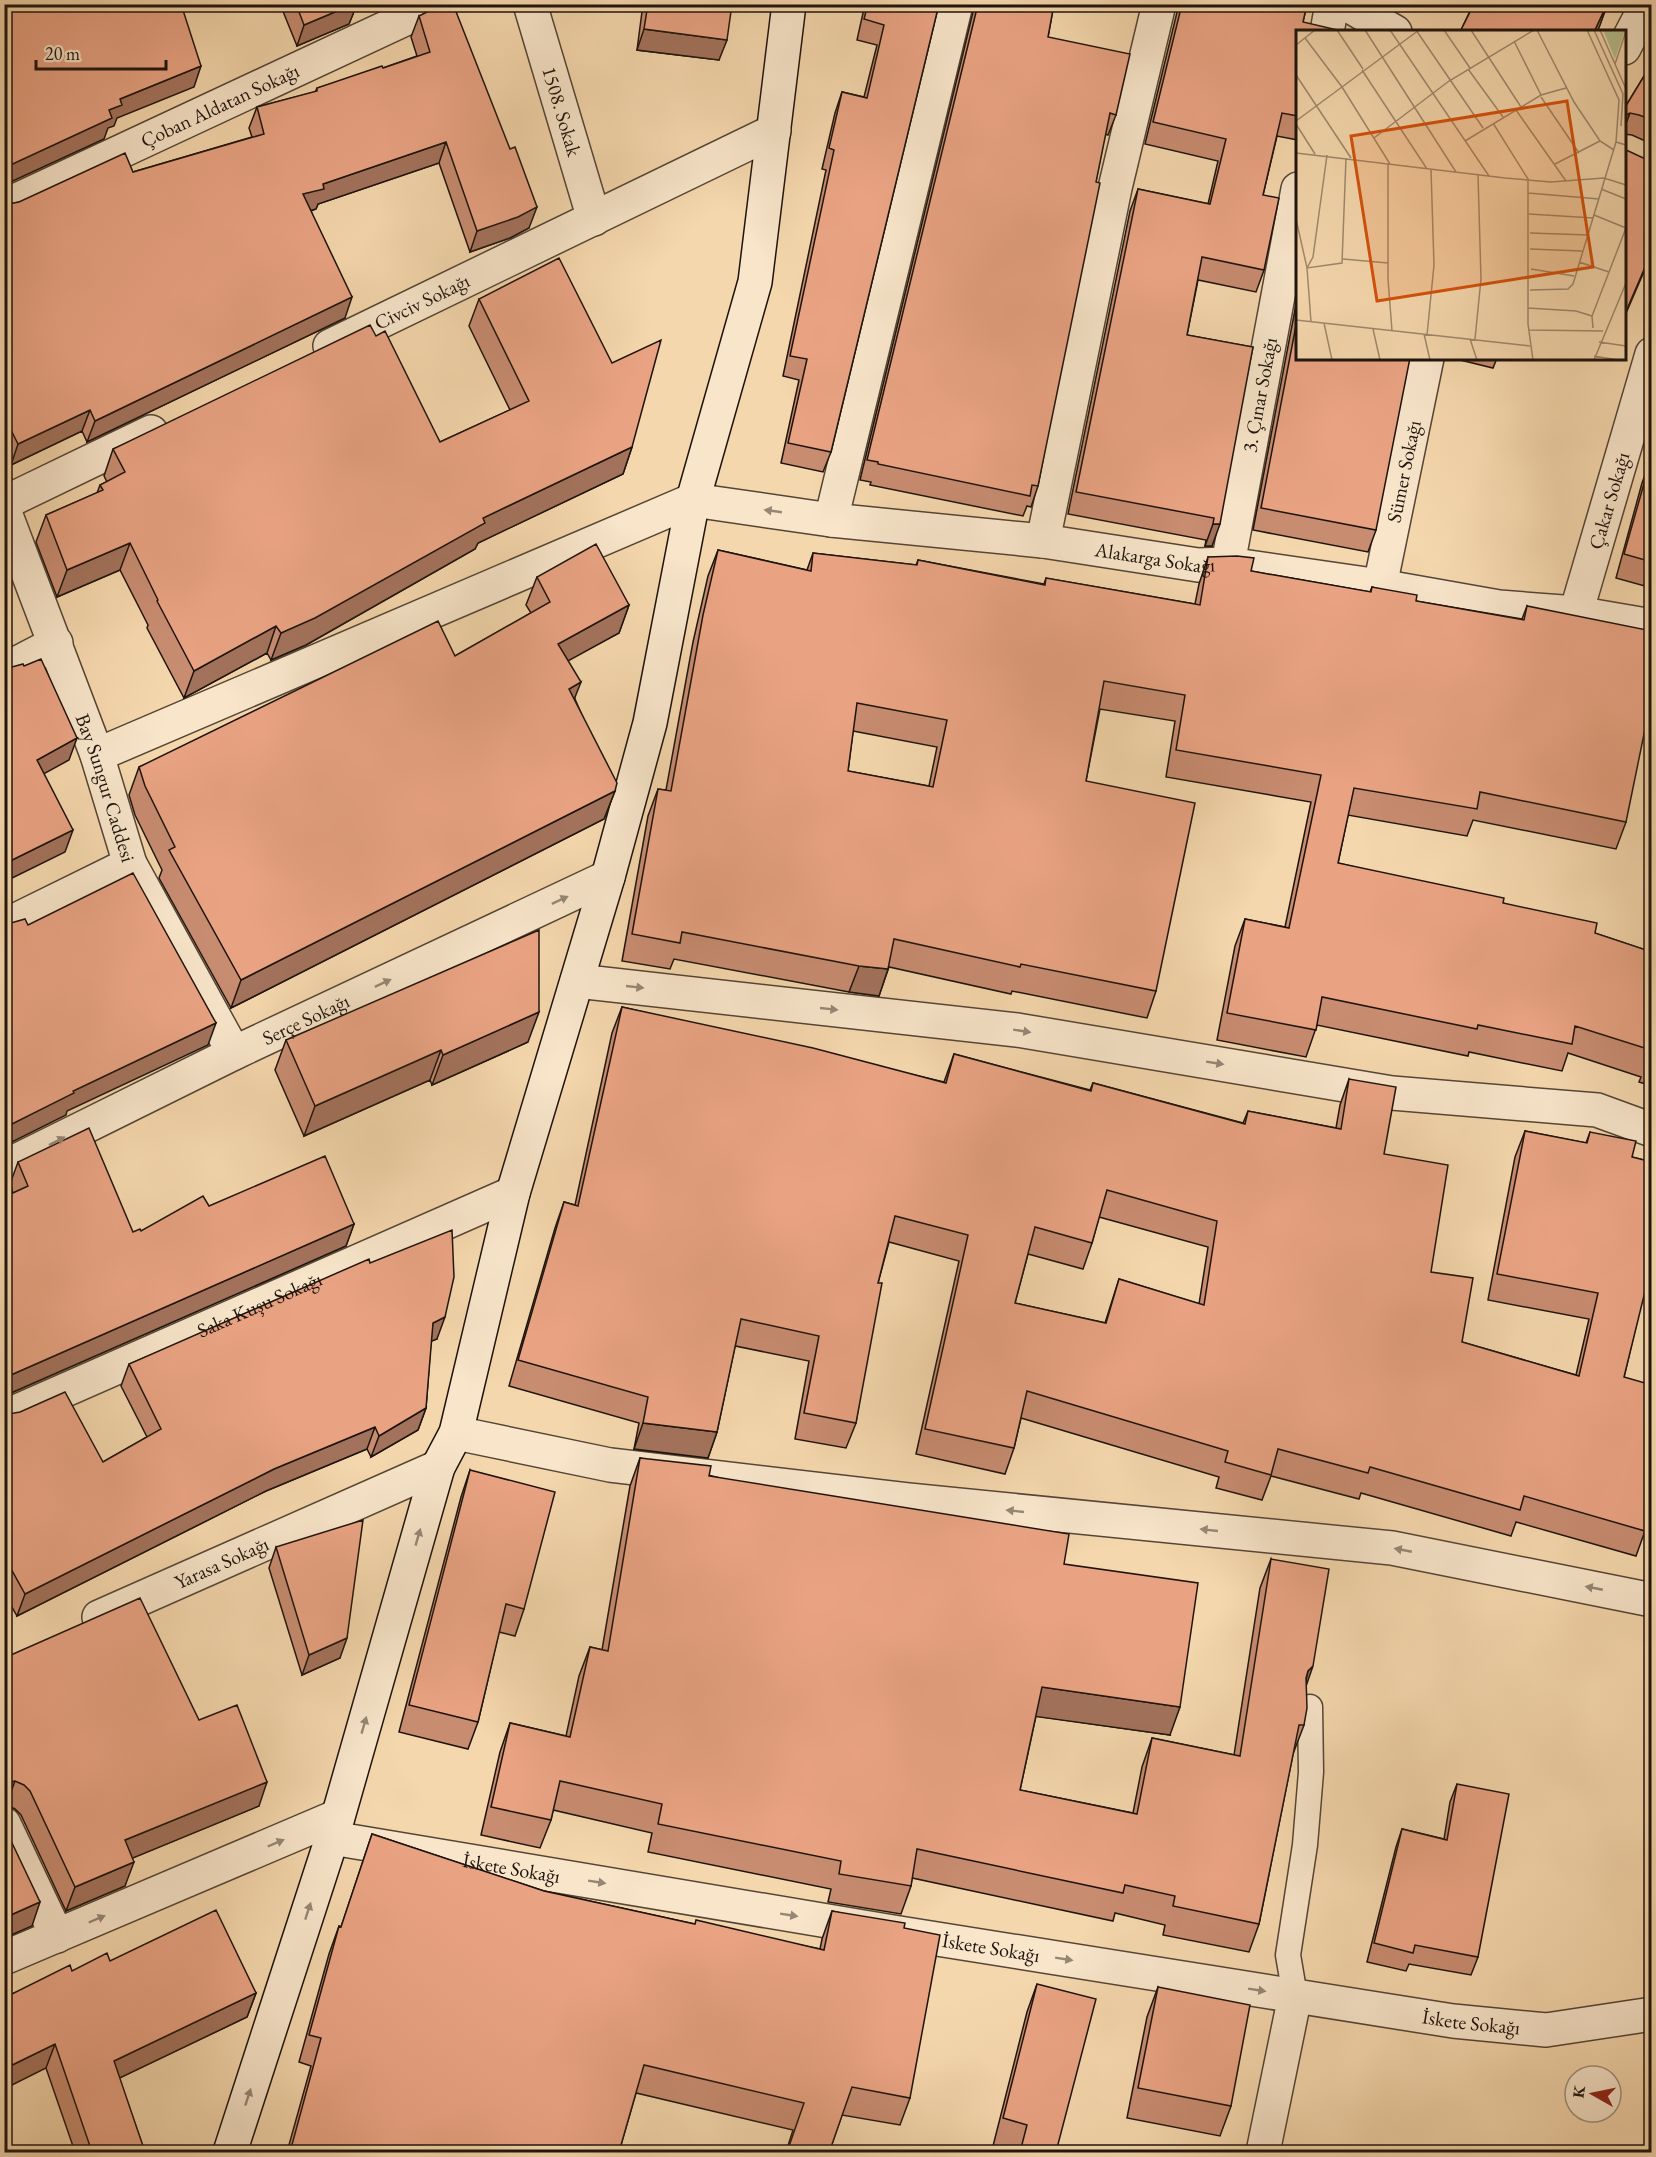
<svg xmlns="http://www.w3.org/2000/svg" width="1656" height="2157" font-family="'EB Garamond',serif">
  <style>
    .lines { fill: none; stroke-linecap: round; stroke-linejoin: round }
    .lane-casing { stroke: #544535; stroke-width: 27 }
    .street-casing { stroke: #544535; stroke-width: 36 }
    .secondary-casing { stroke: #1e140d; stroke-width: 36 }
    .lane { stroke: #f8e5ca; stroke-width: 24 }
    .street { stroke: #f8e5ca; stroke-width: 33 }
    .secondary { stroke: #f8e5ca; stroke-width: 33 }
    .wall { fill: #c88c71; stroke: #1e140d; stroke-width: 1.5; fill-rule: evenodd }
    .shaded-wall { fill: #a3725c; stroke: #1e140d; stroke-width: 1.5 }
    .building { fill: #e9a383; stroke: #1e140d; stroke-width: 1.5; fill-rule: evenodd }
    .oneway { fill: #968775 }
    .labels { text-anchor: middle; stroke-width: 6; stroke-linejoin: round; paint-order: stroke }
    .street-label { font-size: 20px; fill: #1e140d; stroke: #f8e5ca }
    .inset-road { fill: none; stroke: #9f896d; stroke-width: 1.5 }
    .view { fill: #d4520c; fill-opacity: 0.15; stroke: #d4520c; stroke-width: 3 }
    .inset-edge { fill: none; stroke: #1e140d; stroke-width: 3 }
  </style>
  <rect width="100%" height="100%" fill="#f5d7ad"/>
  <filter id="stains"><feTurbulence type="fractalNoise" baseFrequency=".00333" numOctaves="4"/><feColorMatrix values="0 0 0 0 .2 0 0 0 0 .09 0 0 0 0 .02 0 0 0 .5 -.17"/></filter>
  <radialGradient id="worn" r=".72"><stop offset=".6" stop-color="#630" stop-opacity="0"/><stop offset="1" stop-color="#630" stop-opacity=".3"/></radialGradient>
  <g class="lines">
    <defs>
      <path id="lane" d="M1295,1996L1288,1955L1305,1845L1311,1772L1310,1707"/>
      <g id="street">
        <path id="s1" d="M530,4L594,219"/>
        <path d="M1346,4L1395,32"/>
        <path d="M1327,32L1332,4"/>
        <path d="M1624,48L1647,4"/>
        <path id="s2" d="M4,206L437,4"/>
        <path id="s3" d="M330,346L774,131"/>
        <path d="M4,503L151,432"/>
        <path id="s4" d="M4,510L97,755L130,864L234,1053"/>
        <path d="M831,520L956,4"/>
        <path d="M1043,541L1115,188L1159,4"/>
        <path id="s5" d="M1228,564L1298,189"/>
        <path id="s6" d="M1380,586L1427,358"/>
        <path id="s7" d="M1576,613L1652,354"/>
        <path d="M4,670L56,643"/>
        <path id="s8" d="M97,755L693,500L831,520L1043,541L1198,565L1228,564L1380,586L1499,607L1576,613L1652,626"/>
        <path d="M4,926L130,864"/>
        <path d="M577,981L1017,1030L1392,1093L1597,1110L1652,1130"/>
        <path id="s9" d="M4,1167L234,1053L608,877"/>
        <path id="s10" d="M4,1417L513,1193"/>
        <path d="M456,1433L610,1465L908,1500L1392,1548L1652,1600"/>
        <path id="s11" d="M99,1617L438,1467"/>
        <path d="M4,1824L57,1936"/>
        <path id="s12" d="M332,1838L893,1932L1453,2021L1546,2030L1652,2014"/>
        <path d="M4,1958L338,1816"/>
        <path d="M1263,2152L1295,1996"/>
      </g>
      <path id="secondary" d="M230,2152L332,1838L438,1467L456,1433L513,1193L608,877L650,723L693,500L755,282L789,4"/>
    </defs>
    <use href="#lane" class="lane-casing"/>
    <use href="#street" class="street-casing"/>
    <use href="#secondary" class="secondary-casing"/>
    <use href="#lane" class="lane"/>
    <use href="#street" class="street"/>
    <use href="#secondary" class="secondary"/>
  </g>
  <path class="wall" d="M280,4H357L349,24L297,46Z
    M643,4H732L719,60L637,50Z
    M865,4H939L831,452L823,472L781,463L799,380L783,376L826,170L822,169L835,113L842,92L864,97L877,45L857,40Z
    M974,4H1054L1048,37L1116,115L1108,135L1105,134L1038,486L1031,507L1027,506L1023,516L870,485L871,482L860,480L974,8Z
    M1179,4H1307L1303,22L1298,32V140L1277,136L1263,195L1264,270L1256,292L1198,280L1187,335L1253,347L1212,546H1205L1206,540L1068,514L1130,211L1138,189L1208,204L1218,161L1145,144Z
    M1458,4H1608L1597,32H1460L1470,11Z
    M419,16L529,228L510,238L470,252L439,163L318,204L316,209L311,211L345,318L87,442L82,431L11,465L4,452V202L9,204L19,202L133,172L252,137L249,128L257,107L315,92L317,88L383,68L417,56L411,37Z
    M1652,63V144L1632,135L1624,134V109Z
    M1298,294V358L1376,530L1368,552L1253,530Z
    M479,299L632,447L623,474L478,543L475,549L306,645L271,660L267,653L184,698L147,628L148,625L120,570L57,597L36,542L46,515L97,493L100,485L107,482L104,476L113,449L376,336L440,442L510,410L469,326Z
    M1452,358H1497L1493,368Z
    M1651,459L1652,588L1616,578L1642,483Z
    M718,550L807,570L813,553L916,565L918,560L1044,584L1046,578L1195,604L1199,584L1208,557L1251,571L1370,592L1372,587L1416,601L1522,619L1527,606L1626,822L1616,849L1473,820L1467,836L1348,815L1338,863L1503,903L1652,952V1086L1639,1082L1641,1077L1568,1053L1562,1071L1469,1052L1468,1056L1317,1025L1306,1057L1217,1040L1235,946L1245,919L1285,927L1311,802L1166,777L1175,721L1100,709L1086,781L1156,991L1147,1018L1012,991L1011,994L889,967L879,996L849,992L674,959L670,969L622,961L648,816L658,789L666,790L693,642L708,576ZM853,731L937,747L929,786L848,771Z
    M537,577L629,605L619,633L568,660L575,699L615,791L604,819L231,1008L159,878L162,870L135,815L129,795L139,767L455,656L531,613L526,605Z
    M622,1007L944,1082L954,1054L1090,1090L1093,1083L1243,1123L1248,1111L1336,1128L1340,1105L1349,1079L1384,1154L1431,1272L1462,1342L1576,1375L1589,1319L1488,1300L1515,1157L1525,1131L1586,1143L1590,1132L1632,1157L1652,1162V1276L1648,1275L1624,1377L1645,1531L1636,1556L1516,1522L1511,1536L1361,1493L1359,1499L1271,1476L1262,1500L1216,1488L1219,1477L1021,1418L1014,1448L1005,1474L916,1454L959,1261L889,1242L878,1283L856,1423L846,1448L795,1439L809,1361L735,1346L717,1432L708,1458L634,1449L639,1423L509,1386L555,1228L564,1202L575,1205L612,1033ZM1099,1217L1208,1247L1199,1304L1119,1279L1105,1323L1015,1303L1028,1254L1083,1269L1092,1243Z
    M286,1040L528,1042L432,1085L430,1080L304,1136L275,1070Z
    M18,1162L133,1232L141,1231L209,1206L354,1224L346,1246L4,1396V1197L13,1193L10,1184Z
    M370,1263L437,1339L431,1341L426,1408L418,1430L371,1457L367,1449L266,1491L17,1616L4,1593V1412L103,1462L147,1437L121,1386L129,1364Z
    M640,1458L1064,1564L1170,1735L1036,1716L1020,1790L1133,1813L1142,1767L1152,1738L1234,1755L1260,1588L1271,1559L1306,1685L1304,1725L1293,1754L1259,1924L1249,1952L1163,1935L1165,1925L1115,1913L1113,1921L912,1878L911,1886L901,1914L828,1902L831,1889L648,1852L652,1833L553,1810L551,1820L540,1848L481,1835L500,1752L510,1723L566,1736L579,1676L590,1647L602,1650L630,1486Z
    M470,1470L524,1609L515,1636L499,1632L478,1722L468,1749L399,1732L461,1497Z
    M276,1547L340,1658L302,1675L269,1568Z
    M4,1658L199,1720L259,1806L132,1858L125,1886L66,1911L21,1815L15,1809L6,1805Z
    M1457,1784L1478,1957L1471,1975L1409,1964L1406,1971L1367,1962L1396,1847L1402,1829L1444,1839L1450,1802Z
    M372,1834L544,1891L694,1924L820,1949L822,1939L832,1911L904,1928L910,2098L900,2125L842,2115L830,2150L840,2152H786L793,2130L636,2093L619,2152H287L311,2066L299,2062L329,1954L339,1926L341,1927Z
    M110,1961L256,1993L247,2017L119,2078L145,2152H75L46,2068L12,1994L72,1971Z
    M1037,1984L1056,2152H1017L993,2146L1027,2012Z
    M1158,1987L1231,2106L1220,2136L1127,2118L1147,2017Z"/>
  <path class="shaded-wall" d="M174,4H196L170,14Z
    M354,4H357L349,24L297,46L304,25Z
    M1607,4L1600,25L1597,32H1594Z
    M644,29L727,40L719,60L637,50Z
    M201,66L194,87L117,118L114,126L108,128L104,139L4,185V168L109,110L120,99Z
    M1630,113L1624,129V116Z
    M446,142L439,163L318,204L316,209L296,215L303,194L323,184Z
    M537,207L529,228L510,238L470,252L477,231Z
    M1652,251V253L1624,318V316Z
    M352,297L345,318L87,442L95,421Z
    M90,410L82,431L11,465L18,444Z
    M632,447L623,474L478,543L475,549L306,645L271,660L281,633L483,518Z
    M1213,524H1220L1212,546H1205Z
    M130,543L120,570L57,597L67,570Z
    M629,605L619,633L548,672L558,644Z
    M276,626L267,653L184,698L194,671Z
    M581,682L570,710L569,689Z
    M77,738L69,760L29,782L37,760Z
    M615,791L604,819L231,1008L241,980Z
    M73,830L65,852L4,882V864Z
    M859,966L888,969L879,996L849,992Z
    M539,1012L528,1042L432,1085L443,1055Z
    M216,1023L208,1045L67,1111L66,1115L4,1146V1128L73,1091Z
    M441,1050L430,1080L304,1136L315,1106Z
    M354,1224L346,1246L4,1396V1378Z
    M445,1317L437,1339L425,1344L433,1323Z
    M426,1408L418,1430L371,1457L379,1436Z
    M643,1423L717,1432L708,1458L634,1449Z
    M375,1427L367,1449L266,1491L17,1616L25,1594L274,1469Z
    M347,1638L340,1658L302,1675L309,1655Z
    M1313,1666L1303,1695L1308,1671Z
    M1042,1687L1180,1707L1170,1735L1032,1716Z
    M15,1781L6,1805L4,1806V1783Z
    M267,1782L259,1806L116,1865L125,1840Z
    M134,1862L125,1886L66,1911L75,1887Z
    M40,1902L32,1926L4,1938V1918Z
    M256,1993L247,2017L105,2085L114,2061Z
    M55,2044L46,2068L4,2089V2069Z"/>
  <path class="building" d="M4,4H181L201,66L120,99L122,105L109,110L112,118L4,168Z
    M296,4H354L304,25Z
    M443,4H453L510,149L515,147L537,207L518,217L477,231L446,142L323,184L324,189L303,194L352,297L95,421L90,410L18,444L4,416V202L9,204L19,202L125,153L133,172L264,134L257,107L317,91V88L382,66L383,68L430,52L419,16Z
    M648,4H732L727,40L644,29Z
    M868,4H939L831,452L788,443L807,359L790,356L834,150L829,148L842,92L867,98L884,25L864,19Z
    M978,4H1054L1048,37L1130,54L1116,115L1110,113L1096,182L1100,183L1038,486L1032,485L1030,496L878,464V462L867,460Z
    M1182,4H1307L1303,22L1346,32H1298V116L1282,113L1263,195L1279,198L1264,270L1202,257L1187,335L1253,347L1220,524H1213L1214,518L1076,492L1138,189L1210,204L1226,139L1153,122Z
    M1474,4H1607L1594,32H1460Z
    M1652,63V120L1639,115L1630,113L1624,116V109Z
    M1624,149L1652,162V251L1624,316Z
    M559,258L612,363L661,340L632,447L483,518L485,523L315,618L281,633L276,626L194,671L157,601L158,600L130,543L67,570L46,515L103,490L100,485L125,472L113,449L370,325L376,336L385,331L440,442L529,401L479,299Z
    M1298,315V358H1410L1376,530L1261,508Z
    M1651,459H1652V562L1624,554Z
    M596,544L629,605L558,644L581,682L569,689L617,783L615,791L241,980L169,850L175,847L145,786L139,767L438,621L455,656L550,602L537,577Z
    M718,550L811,571L813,553L917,565L918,560L1045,585L1046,578L1200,605L1208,557L1237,556L1254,558L1251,571L1371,592L1372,587L1417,595L1416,601L1524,620L1527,606L1652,631V695L1626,822L1480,792L1477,809L1354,788L1338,863L1504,898L1503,903L1597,923L1595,933L1652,952V1056H1649L1651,1050L1575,1026L1572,1044L1478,1025L1477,1029L1322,997L1316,1030L1227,1013L1245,919L1289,928L1321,775L1176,750L1185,695L1104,681L1086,781L1195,803L1156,991L1021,964L1020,967L894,939L888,969L859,966L682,932L680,943L632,934L658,789L671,791L703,615ZM857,703L947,720L933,787L848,771Z
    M4,621L8,629L4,632Z
    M41,659L77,738L37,760L73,830L4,864V665L12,667L23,664L24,666Z
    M133,873L216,1023L73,1091L74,1093L4,1128V921L11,923L25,919L28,925Z
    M539,930V1012L443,1055L441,1050L315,1106L286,1040Z
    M622,1007L813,1048L946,1083L954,1054L1091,1091L1093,1083L1245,1124L1248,1111L1341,1129L1349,1079L1396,1087L1384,1154L1448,1165L1431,1272L1473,1278L1462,1342L1579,1376L1598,1293L1497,1274L1525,1131L1587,1143L1590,1132L1636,1141L1632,1157L1652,1162V1263L1624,1377L1652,1385V1508L1645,1531L1524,1496L1520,1510L1370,1467L1368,1473L1278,1449L1271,1475L1225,1462L1228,1451L1027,1391L1014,1448L925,1429L968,1235L895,1216L878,1283H882L856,1423L804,1413L819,1336L741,1319L717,1432L643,1423L648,1397L518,1360L564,1202L578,1206ZM1107,1190L1217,1221L1204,1305L1119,1279L1106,1323L1015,1303L1035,1227L1092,1243Z
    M89,1128L133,1232L140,1229L141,1231L203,1196L209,1206L325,1156L354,1224L4,1378V1197L28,1186L18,1162Z
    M452,1230L454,1277L445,1317L433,1323L426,1408L379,1436L375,1427L274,1469L25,1594L4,1556V1412L9,1414L20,1412L65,1392L103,1462L161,1429L129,1364L369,1259L370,1263Z
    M640,1458L711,1466L709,1476L1069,1534L1064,1564L1198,1583L1180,1707L1042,1687L1020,1790L1137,1814L1152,1738L1240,1756L1271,1559L1329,1569L1313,1666L1308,1671L1306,1678L1307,1708L1304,1725H1299L1259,1924L1173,1906L1175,1896L1125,1885L1123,1893L917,1849L911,1886L839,1874L841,1861L658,1824L662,1804L560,1781L551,1820L491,1807L510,1723L570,1737L590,1647L608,1651Z
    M470,1470L555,1492L524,1609L506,1604L478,1722L409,1705Z
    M363,1520L347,1638L309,1655L276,1547Z
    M140,1598L199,1720L237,1705L267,1782L125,1840L134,1862L75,1887L30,1791L24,1785L15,1781L4,1783V1658Z
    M1457,1784L1509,1794L1478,1957L1415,1945L1413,1953L1374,1943L1402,1829L1447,1840Z
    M4,1826L40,1902L4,1918Z
    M372,1834L544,1891L695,1924L696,1920L824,1950L832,1911L905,1923L904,1928L940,1935L910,2098L852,2087L830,2150L840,2152H787L804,2103L644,2065L619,2152H290L321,2038L309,2035L339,1926L341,1927Z
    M216,1910L256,1993L114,2061L145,2152H92L55,2044L4,2069V1980L12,1994L70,1965L72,1971L107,1953L110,1961Z
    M1037,1984L1096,1999L1056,2152H1020L1027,2125L1003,2118Z
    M1158,1987L1250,2005L1231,2106L1138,2088Z"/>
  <defs><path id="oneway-solid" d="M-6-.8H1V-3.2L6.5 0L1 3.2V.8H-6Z" transform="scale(1.5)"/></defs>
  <g class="oneway">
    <use href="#oneway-solid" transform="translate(773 511) rotate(-172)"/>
    <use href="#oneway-solid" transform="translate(560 900) rotate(-25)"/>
    <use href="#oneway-solid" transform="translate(383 983) rotate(-25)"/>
    <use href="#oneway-solid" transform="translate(635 987) rotate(6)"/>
    <use href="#oneway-solid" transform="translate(829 1009) rotate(6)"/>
    <use href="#oneway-solid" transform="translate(1022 1031) rotate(9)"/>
    <use href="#oneway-solid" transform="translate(1215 1063) rotate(9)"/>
    <use href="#oneway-solid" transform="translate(57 1141) rotate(-27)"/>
    <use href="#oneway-solid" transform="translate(1015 1511) rotate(-174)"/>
    <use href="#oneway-solid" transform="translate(1209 1530) rotate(-174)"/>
    <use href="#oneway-solid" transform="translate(418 1537) rotate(-74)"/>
    <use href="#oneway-solid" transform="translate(1403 1550) rotate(-169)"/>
    <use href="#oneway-solid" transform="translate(1594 1588) rotate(-169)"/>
    <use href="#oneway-solid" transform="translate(364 1725) rotate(-74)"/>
    <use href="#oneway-solid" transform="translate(276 1843) rotate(-23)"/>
    <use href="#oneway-solid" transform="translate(597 1882) rotate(9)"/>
    <use href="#oneway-solid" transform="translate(308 1911) rotate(-72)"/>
    <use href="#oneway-solid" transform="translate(789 1915) rotate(9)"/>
    <use href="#oneway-solid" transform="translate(97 1919) rotate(-23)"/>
    <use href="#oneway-solid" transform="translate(1064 1959) rotate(9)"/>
    <use href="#oneway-solid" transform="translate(1257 1990) rotate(9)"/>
    <use href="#oneway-solid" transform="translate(248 2097) rotate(-72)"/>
  </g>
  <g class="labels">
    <g class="street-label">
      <text dy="7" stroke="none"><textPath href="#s2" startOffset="238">Çoban Aldatan Sokağı</textPath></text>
      <text dy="7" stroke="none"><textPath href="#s1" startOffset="112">1508. Sokak</textPath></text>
      <text dy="7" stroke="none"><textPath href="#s3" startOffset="102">Civciv Sokağı</textPath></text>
      <text dy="7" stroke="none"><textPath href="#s5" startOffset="172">3. Çınar Sokağı</textPath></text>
      <text dy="7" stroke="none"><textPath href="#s6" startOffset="117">Sümer Sokağı</textPath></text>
      <text dy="7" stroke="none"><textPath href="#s7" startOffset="117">Çakar Sokağı</textPath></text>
      <text dy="7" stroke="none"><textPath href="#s8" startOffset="1114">Alakarga Sokağı</textPath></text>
      <text dy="7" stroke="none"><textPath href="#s4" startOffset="296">Bay Sungur Caddesi</textPath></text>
      <text dy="7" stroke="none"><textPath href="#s9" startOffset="336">Serçe Sokağı</textPath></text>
      <text dy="7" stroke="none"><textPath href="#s10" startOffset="279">Saka Kuşu Sokağı</textPath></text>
      <text dy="7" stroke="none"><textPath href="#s11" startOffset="134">Yarasa Sokağı</textPath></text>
      <text dy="7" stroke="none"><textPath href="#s12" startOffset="182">İskete Sokağı</textPath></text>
      <text dy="7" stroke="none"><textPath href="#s12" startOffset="668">İskete Sokağı</textPath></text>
      <text dy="7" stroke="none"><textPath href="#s12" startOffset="1154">İskete Sokağı</textPath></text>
    </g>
  </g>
  <g transform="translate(1296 30)">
    <rect width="330" height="330" fill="#f5d7ad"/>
    <path d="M307,0H329L319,29Z" fill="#b6bf8e"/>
    <path class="inset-road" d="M41,0L67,39M69,0L160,142M94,0L193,146M120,0L187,98M148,0L174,38M175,0L225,77M241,0L278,72L304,111L318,120M291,0L323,70L320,112M298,0L327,64L325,96M304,0L330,59M9,8L46,57L94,134M218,11L245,65M0,15L19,0M319,34L330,1M172,39L207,87M66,40L131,139M0,45L55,128M245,67L283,123M220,80L270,151M0,91L123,0M197,93L232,149V294L237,330M0,94L19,124M78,108L153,51L238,0M169,111L245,65L270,58M0,123L209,148L255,152L308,148L330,155M92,134V249L96,301M259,134L304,111M305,159L330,169M232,163L303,169M233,184L297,188M298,185L330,198M0,189L11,238L46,233L50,128M234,203L292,205M234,219L286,221M47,229L92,233M283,232L313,242M235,239L278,246M234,260L272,259L277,254L320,112L330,115M232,278L280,281L296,286M0,290L234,316M15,292L11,238L17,227L31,125M28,293L36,330M297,298L296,286L330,198M77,299L84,330M232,300L307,301M128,304L134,330M131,305L138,235L135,140M174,309L181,330M179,309L185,249L182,145M303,312L330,316M298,326L322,330M298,330L330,253"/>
    <path class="view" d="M271,71L297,237L81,271L55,106Z"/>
    <rect width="330" height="330" class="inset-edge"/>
  </g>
  <rect width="1656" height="2157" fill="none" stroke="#f5d7ad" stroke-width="24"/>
  <rect x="6" y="6" width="1644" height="2145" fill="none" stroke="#1e140d" stroke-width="3"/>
  <rect x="12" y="12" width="1632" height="2133" fill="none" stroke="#1e140d" stroke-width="1.5"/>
  <g transform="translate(1593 2094) rotate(279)"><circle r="28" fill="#f8e5ca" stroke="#a1917e" stroke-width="1.5"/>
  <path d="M0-4.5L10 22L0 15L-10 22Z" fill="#8f2418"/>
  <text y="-9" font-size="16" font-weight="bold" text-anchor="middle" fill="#1e140d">K</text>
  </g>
  <path d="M36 60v9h130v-9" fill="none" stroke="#1e140d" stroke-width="3"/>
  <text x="45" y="60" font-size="18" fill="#1e140d" stroke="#f8e5ca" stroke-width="4.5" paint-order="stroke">20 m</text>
  <rect width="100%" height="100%" filter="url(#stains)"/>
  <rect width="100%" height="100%" fill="url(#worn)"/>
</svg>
